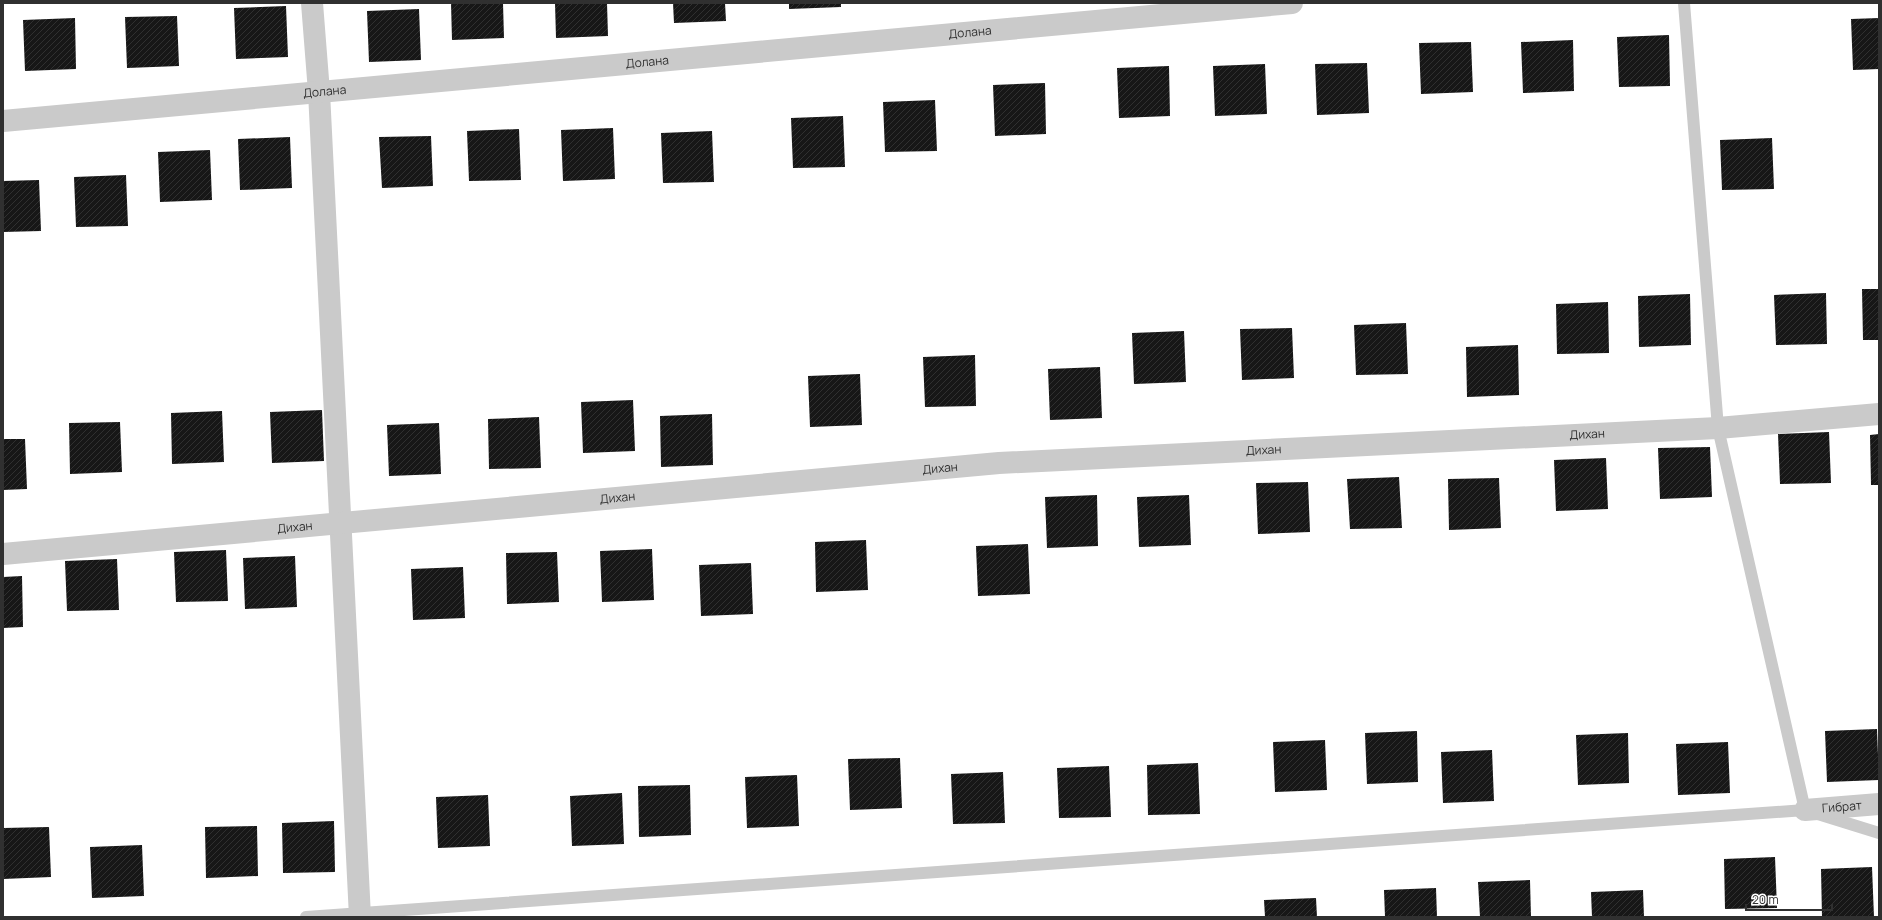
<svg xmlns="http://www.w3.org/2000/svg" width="1882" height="920" font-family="Manrope,sans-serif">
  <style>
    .building { fill: url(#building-hatch) }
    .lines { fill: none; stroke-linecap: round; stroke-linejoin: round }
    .service { stroke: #cacaca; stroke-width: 12 }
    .minor { stroke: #cacaca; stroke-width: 22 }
    .labels { text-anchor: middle; stroke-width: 4; stroke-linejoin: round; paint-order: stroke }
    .street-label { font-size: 12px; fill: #303030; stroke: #fff }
  </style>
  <defs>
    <pattern id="building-hatch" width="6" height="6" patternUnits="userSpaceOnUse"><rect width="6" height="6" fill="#171717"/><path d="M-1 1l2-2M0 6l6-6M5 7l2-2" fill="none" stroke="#303030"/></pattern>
  </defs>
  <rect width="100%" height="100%" fill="#fff"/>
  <path class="building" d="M451,3H503L504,38L452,40Z
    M555,3H607L608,36L556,38Z
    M673,3H725L726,21L674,23Z
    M789,3H841V7L789,9Z
    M286,6L288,57L236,59L234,8Z
    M419,9L421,60L369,62L367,11Z
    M177,16L179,66L127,68L125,17Z
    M75,18L76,69L25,71L23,20Z
    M1879,18V69L1853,70L1851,19Z
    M1669,35L1670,86L1619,87L1617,37Z
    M1573,40L1574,91L1523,93L1521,42Z
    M1471,42L1473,92L1421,94L1419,43Z
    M1367,63L1369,113L1317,115L1315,64Z
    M1265,64L1267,114L1215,116L1213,66Z
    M1169,66L1170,116L1119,118L1117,68Z
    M1045,83L1046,134L995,136L993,85Z
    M935,100L937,151L885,152L883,102Z
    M843,116L845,167L793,168L791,118Z
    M613,128L615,179L563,181L561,130Z
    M519,129L521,180L469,181L467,131Z
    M712,131L714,182L663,183L661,133Z
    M431,136L433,186L382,188L379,137Z
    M290,137L292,188L240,190L238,139Z
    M1772,138L1774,189L1722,190L1720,140Z
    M210,150L212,200L160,202L158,152Z
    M126,175L128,226L76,227L74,177Z
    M39,180L41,231L3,232V181Z
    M1862,289H1879V340H1863Z
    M1826,293L1827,344L1776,345L1774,295Z
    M1690,294L1691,345L1639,347L1638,296Z
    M1608,302L1609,353L1557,354L1556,304Z
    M1406,323L1408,374L1356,375L1354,325Z
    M1292,328L1294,378L1242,380L1240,329Z
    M1184,331L1186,382L1134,384L1132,333Z
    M1518,345L1519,395L1467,397L1466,347Z
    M975,355L976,406L925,407L923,357Z
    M1100,367L1102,418L1050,420L1048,369Z
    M860,374L862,425L810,427L808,376Z
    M633,400L635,451L583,453L581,402Z
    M322,410L324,461L272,463L270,412Z
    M222,411L224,462L172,464L171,413Z
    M712,414L713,465L661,467L660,416Z
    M539,417L541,468L489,469L488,419Z
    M120,422L122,472L70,474L69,423Z
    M439,423L441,474L389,476L387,425Z
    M1829,432L1831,483L1780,484L1778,434Z
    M1879,434V485H1871L1870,435Z
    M3,439H25L27,489L3,490Z
    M1710,447L1712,497L1660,499L1658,448Z
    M1606,458L1608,509L1556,511L1554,460Z
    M1399,477L1402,528L1350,529L1347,479Z
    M1499,478L1501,528L1449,530L1448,479Z
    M1308,482L1310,532L1258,534L1256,483Z
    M1097,495L1098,546L1047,548L1045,497Z
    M1189,495L1191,545L1139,547L1137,497Z
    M866,540L868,590L816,592L815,542Z
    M1028,544L1030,594L978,596L976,546Z
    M652,549L654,600L602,602L600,551Z
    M226,550L228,601L176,602L174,552Z
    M557,552L559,602L507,604L506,553Z
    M295,556L297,607L245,609L243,558Z
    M117,559L119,610L67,611L65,561Z
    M751,563L753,614L701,616L699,565Z
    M463,567L465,618L413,620L411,569Z
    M22,576L23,627L3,628V577Z
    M1877,729L1879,780L1827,782L1825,731Z
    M1417,731L1418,782L1367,784L1365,733Z
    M1628,733L1629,783L1578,785L1576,735Z
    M1325,740L1327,790L1275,792L1273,742Z
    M1728,742L1730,793L1678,795L1676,744Z
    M1492,750L1494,801L1443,803L1441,752Z
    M900,758L902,808L850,810L848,759Z
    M1198,763L1200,814L1148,815L1147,765Z
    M1109,766L1111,817L1059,818L1057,768Z
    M1003,772L1005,823L953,824L951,774Z
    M797,775L799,826L747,828L745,777Z
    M690,785L691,835L639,837L638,786Z
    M622,793L624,844L572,846L570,796Z
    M488,795L490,846L438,848L436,797Z
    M334,821L335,872L283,873L282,823Z
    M257,826L258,876L206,878L205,827Z
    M49,827L51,877L3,879V828Z
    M142,845L144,896L92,898L90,847Z
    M1775,857L1777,908L1725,909L1724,859Z
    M1872,867L1874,917H1822L1821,869Z
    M1530,880L1531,917H1480L1478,882Z
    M1436,888L1437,917H1385L1384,890Z
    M1643,890L1644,917H1592L1591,892Z
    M1316,898L1317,917H1265L1264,900Z"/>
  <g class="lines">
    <path class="service" d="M1684,3L1718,428L1805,810
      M306,917L1805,810L1879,833"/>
    <g class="minor">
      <path d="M312,3L319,92L360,917"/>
      <path id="s1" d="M3,121L1292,3"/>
      <path id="s2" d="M3,554L999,463L1718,428L1879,414"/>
      <path id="s3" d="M1805,810L1879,804"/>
    </g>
  </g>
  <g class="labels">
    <g class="street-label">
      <text dy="4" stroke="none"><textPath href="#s1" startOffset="971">Долана</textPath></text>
      <text dy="4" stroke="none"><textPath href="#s1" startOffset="647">Долана</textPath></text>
      <text dy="4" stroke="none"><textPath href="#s1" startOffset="323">Долана</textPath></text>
      <text dy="4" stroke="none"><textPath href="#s2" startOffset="1589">Дихан</textPath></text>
      <text dy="4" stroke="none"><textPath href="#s2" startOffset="1265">Дихан</textPath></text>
      <text dy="4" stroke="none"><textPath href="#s2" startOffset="941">Дихан</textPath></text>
      <text dy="4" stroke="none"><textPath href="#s2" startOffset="617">Дихан</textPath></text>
      <text dy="4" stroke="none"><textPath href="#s2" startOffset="293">Дихан</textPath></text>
      <text dy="4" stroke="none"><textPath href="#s3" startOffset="37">Гибрат</textPath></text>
    </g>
  </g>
  <rect width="1882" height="920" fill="none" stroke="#303030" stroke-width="8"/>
  <path d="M1746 904v6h86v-6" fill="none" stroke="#303030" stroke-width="2"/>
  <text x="1752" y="904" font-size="12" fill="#303030" stroke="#ffffff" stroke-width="3" paint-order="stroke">20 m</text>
</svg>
